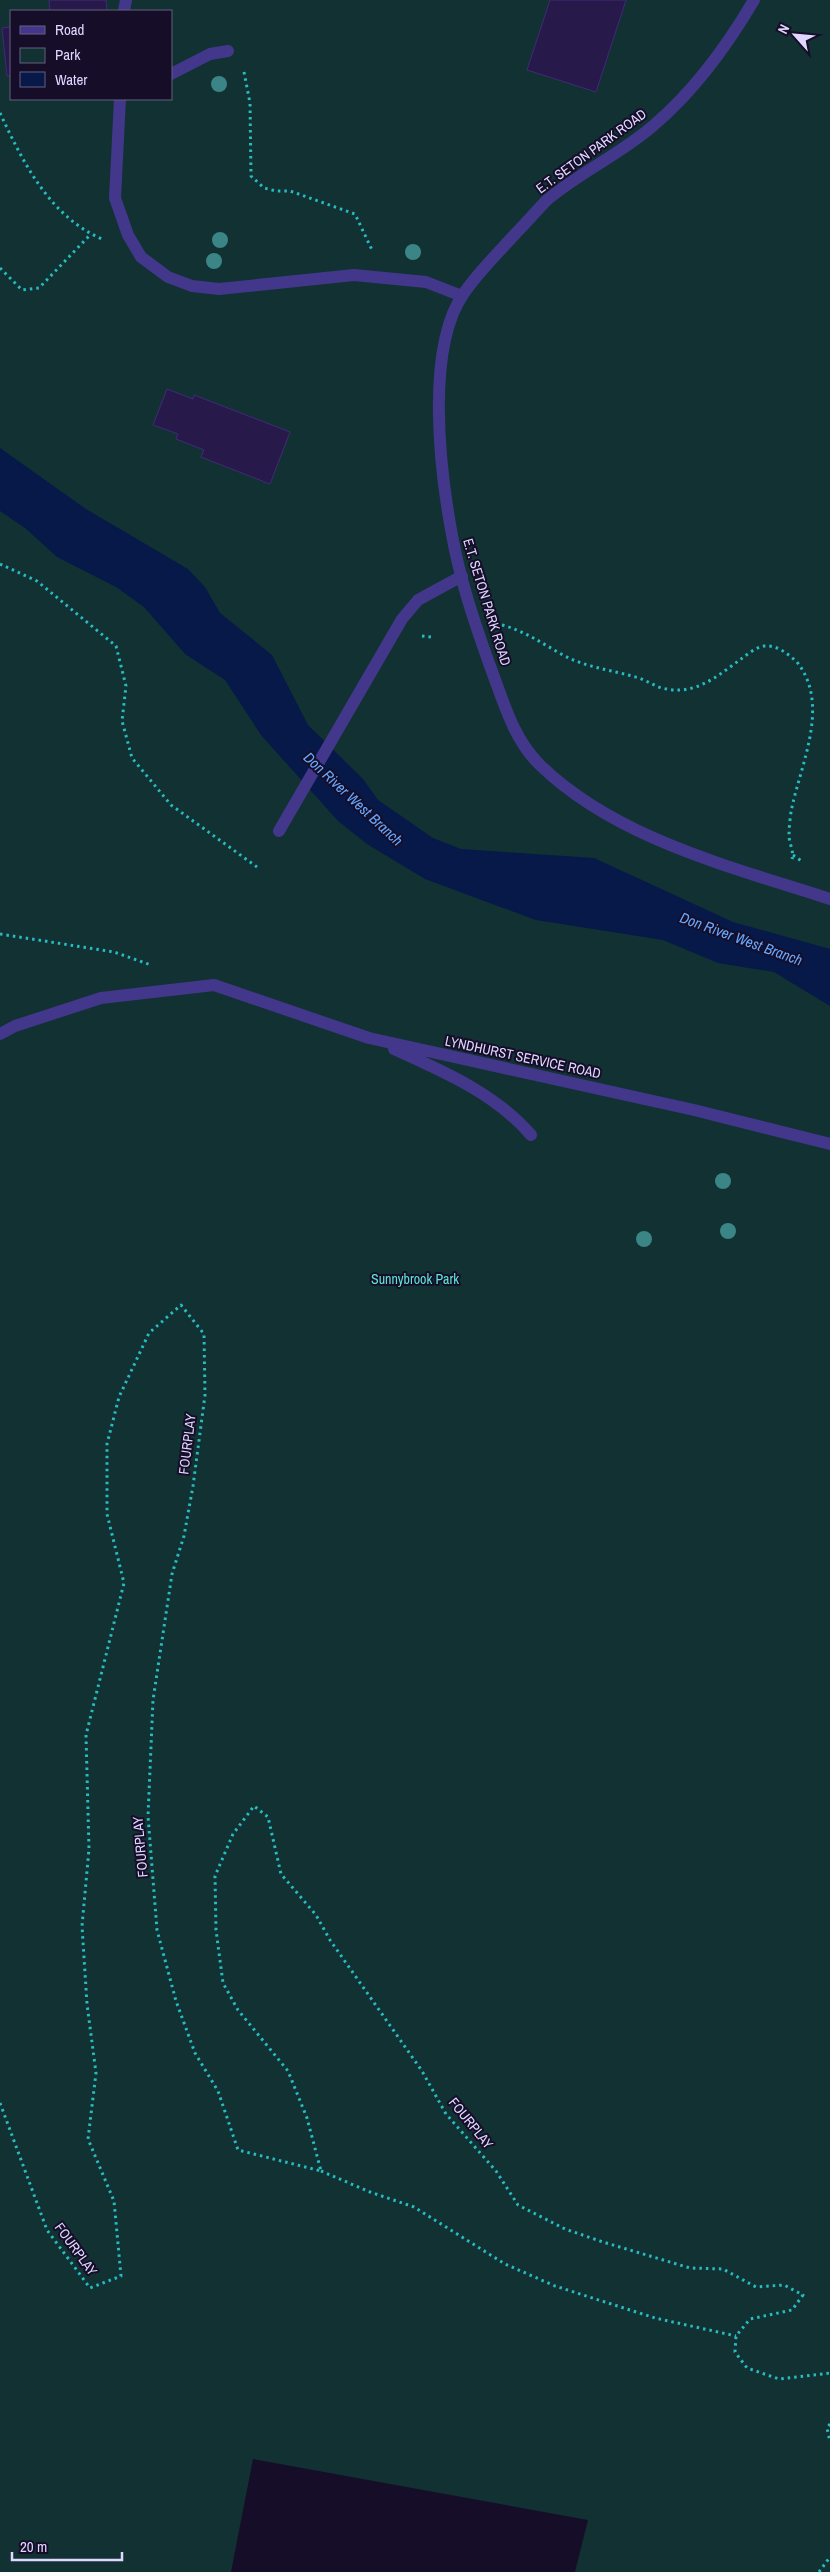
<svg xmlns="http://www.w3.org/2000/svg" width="830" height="2572" font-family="'Archivo Narrow',sans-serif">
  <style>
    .green { fill: #113133; fill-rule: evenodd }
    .water { fill: #071949 }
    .building { fill: #28194b; stroke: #412a78 }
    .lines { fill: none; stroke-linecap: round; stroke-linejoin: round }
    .path { stroke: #28bbc1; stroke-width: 3; stroke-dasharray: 2.5 4; stroke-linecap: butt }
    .service { stroke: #42378b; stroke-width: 12 }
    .minor { stroke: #42378b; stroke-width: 12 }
    .tree { fill: #3c8586 }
    .labels { text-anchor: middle; stroke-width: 4; stroke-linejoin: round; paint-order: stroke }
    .street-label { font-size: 14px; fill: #dfd7ff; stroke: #160e29 }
    .park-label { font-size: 14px; fill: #5be7d2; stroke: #160e29 }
    .water-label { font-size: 15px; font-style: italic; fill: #65a8ff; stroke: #160e29 }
  </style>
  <rect width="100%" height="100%" fill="#160e29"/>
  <path class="green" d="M0,0H830V2572H575L588,2520L253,2459L231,2572H0ZM11,11H171V99H11Z"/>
  <path class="water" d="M0,448L86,509L188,569L205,587L220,613L272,655L308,725L363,779L378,800L433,838L461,849L594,858L733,922L830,949V1006L774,972L718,963L663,940L536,920L425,879L367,844L338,821L261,735L225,680L185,654L144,607L116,587L57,557L25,528L0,511Z"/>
  <path class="building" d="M49,0H106L107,11H50Z
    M550,0H626L596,92L527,70Z
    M11,27V76H7L2,28Z
    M167,389L193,399L194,395L290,432L270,484L201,457L204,450L176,439L178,434L153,425Z"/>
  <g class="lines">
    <path class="path" d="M244,72L250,103L251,176L264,188L276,191H290L355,214L372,250
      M0,113C23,162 49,216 102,239
      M0,268L22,290L39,288L91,234
      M0,564L37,581L116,646L126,686L122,721L132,758L171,805L257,867
      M502,625C525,631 543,644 563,655C587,668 613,670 639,678C648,681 657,688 667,689C696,695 719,675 741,659C748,654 756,647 764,646C778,645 788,654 797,662C830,704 802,761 792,807C790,816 789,828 789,837C790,845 794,852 792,859
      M422,636L431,637
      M793,855L803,862
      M0,934L114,952L151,965
      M0,2103L47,2230L90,2288L121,2276L114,2201L88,2139L96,2073L87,2004L82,1926L89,1849L86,1735L124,1583L107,1514V1444L119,1397L149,1333L181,1305L204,1334L205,1395L193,1486L184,1536L172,1574L153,1700L148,1816L157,1930L176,2001L195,2053L218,2091L238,2150L321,2171L307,2118L288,2071L238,2010L223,1983L216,1930L215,1876L233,1834L254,1806L268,1817L281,1874L316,1915L330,1940L422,2071L446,2114L496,2171L518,2205L565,2229L603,2242L690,2268L723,2269L756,2287L784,2285L803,2295L792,2310L750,2319L736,2336L735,2352L747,2368L779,2379L830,2373
      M321,2171L370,2192L414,2207L505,2264L555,2286L655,2318L736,2336
      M830,2424L827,2428L830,2442
      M819,2572L830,2557"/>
    <path class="service" d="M124,11L126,0
      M171,74L210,54L228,51
      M120,99L115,198L128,235L141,257L168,277L192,286L219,289L354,275L426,282L462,296
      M279,831L402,619L418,600L462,576
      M0,1034L15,1026L101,998L214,985L369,1038L694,1110L830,1144
      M394,1049C443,1071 496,1094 531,1135"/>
    <path class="minor" d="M754,0C727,46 694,91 654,125C621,154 580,172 547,200C537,210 527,222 517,232C499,252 480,270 464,293C425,348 440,471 452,535C460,580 475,624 490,666C503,700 513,739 540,765C616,839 732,867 830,899"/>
  </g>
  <g class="tree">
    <circle cx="219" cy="84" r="8"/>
    <circle cx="220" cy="240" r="8"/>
    <circle cx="413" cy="252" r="8"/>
    <circle cx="214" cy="261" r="8"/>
    <circle cx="723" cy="1181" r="8"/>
    <circle cx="728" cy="1231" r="8"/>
    <circle cx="644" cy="1239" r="8"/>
  </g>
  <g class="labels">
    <g class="street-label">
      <text transform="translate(591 151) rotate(-36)" y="5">E.T. SETON PARK ROAD</text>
      <text transform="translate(487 602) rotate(73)" y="5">E.T. SETON PARK ROAD</text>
      <text transform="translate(523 1057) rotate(12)" y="5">LYNDHURST SERVICE ROAD</text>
      <text transform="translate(187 1444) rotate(-83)" y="5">FOURPLAY</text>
      <text transform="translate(140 1847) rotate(-95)" y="5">FOURPLAY</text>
      <text transform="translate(471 2123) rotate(51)" y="5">FOURPLAY</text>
      <text transform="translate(76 2249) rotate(54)" y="5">FOURPLAY</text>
    </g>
    <g class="park-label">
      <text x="415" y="1284">Sunnybrook Park</text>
    </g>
    <g class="water-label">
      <text transform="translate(353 799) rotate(43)" y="5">Don River West Branch</text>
      <text transform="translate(741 939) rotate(20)" y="5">Don River West Branch</text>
    </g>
  </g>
  <rect x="10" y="10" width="162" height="90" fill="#160e29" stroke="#665e7f"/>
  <rect x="20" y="26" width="25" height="8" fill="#42378b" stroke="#665e7f"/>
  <text x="55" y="35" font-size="15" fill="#dfd7ff">Road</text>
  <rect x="20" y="48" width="25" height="15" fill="#113133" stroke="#665e7f"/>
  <text x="55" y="60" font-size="15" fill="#dfd7ff">Park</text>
  <rect x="20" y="72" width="25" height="15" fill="#071949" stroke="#665e7f"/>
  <text x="55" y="85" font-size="15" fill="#dfd7ff">Water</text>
  <g transform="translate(795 35) rotate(297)" stroke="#160e29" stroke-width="4" paint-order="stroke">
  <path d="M0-4L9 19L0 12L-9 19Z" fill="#dfd7ff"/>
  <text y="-8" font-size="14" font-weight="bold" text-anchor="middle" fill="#dfd7ff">N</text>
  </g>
  <path d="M12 2552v8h110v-8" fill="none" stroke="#dfd7ff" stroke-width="2.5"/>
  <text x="20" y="2552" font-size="15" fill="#dfd7ff" stroke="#160e29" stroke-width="4" paint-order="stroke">20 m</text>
</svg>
